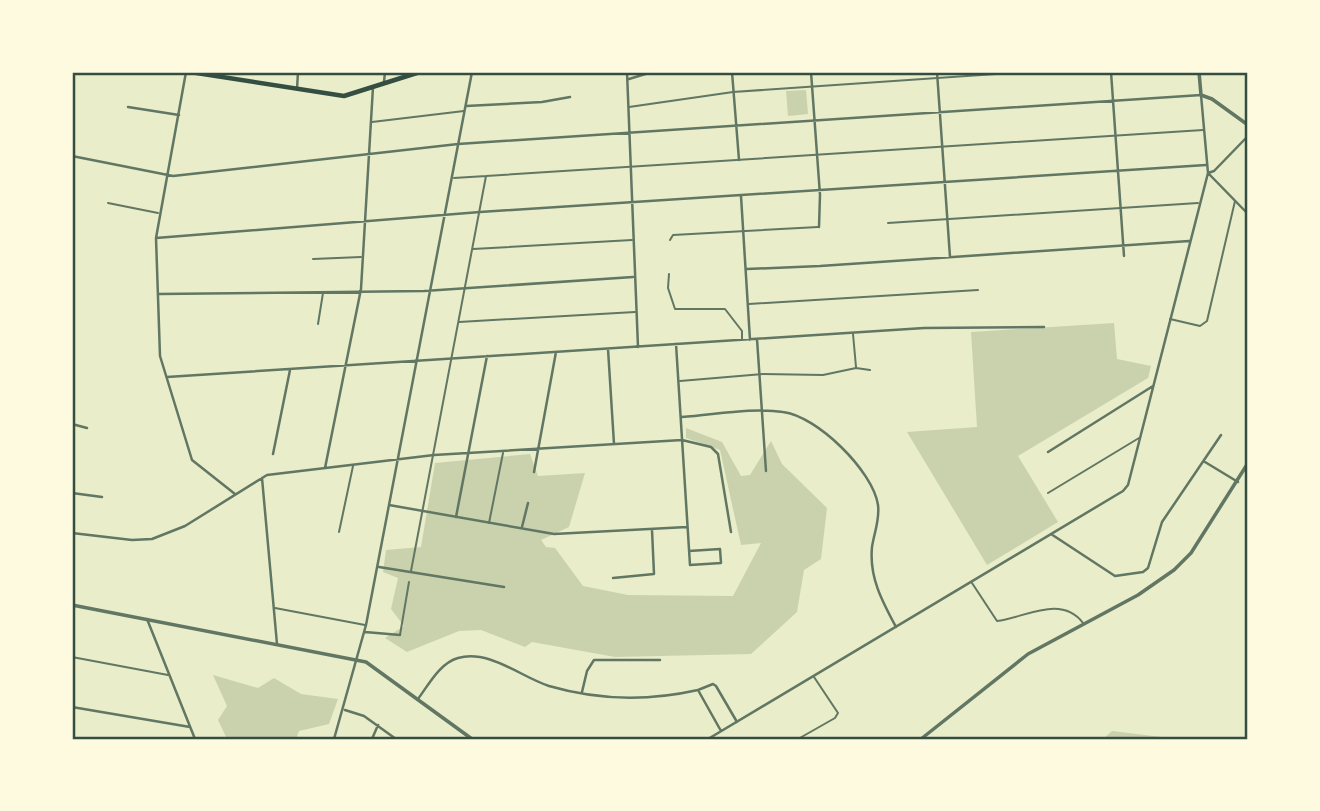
<svg xmlns="http://www.w3.org/2000/svg" width="1320" height="811" font-family="Poppins,sans-serif">
  <style>
    .green { fill: #cad2ad }
    .lines { fill: none; stroke-linecap: round; stroke-linejoin: round }
    .service { stroke: #617663; stroke-width: 2 }
    .minor { stroke: #617663; stroke-width: 2.5 }
    .tertiary { stroke: #617663; stroke-width: 3.5 }
    .primary { stroke: #344e41; stroke-width: 4.5 }
    .neatline { fill: none; stroke: #344e41; stroke-width: 2.5 }
  </style>
  <rect width="100%" height="100%" fill="#e9edc9"/>
  <path class="green" d="M806,90L808,114L788,116L786,91Z
    M1114,323L1117,359L1151,366L1148,378L1018,456L1058,522L987,565L907,432L977,427L971,332Z
    M686,428L722,442L741,476L750,475L771,441L782,464L827,508L821,559L804,570L797,612L751,654L615,657L532,642L525,647L481,630L459,631L407,652L385,638L404,626L391,609L398,578L383,572L386,550L421,547L435,463L530,454L538,476L585,473L569,527L541,540L546,547L555,548L583,586L628,595L733,596L761,543L741,545L720,450L686,438Z
    M213,675L258,688L274,678L301,694L338,699L329,724L299,731L296,739H227L218,720L227,706Z
    M1112,731L1178,739H1103Z"/>
  <g class="lines">
    <path class="service" d="M629,107L733,92L1025,72
      M372,122L464,111
      M454,178L1203,130
      M108,203L158,213
      M888,223L1198,203
      M670,240L673,235L818,227
      M473,249L632,240
      M313,259L361,257
      M669,274L668,288L675,309H725L742,331V339
      M749,304L978,290
      M1170,319L1200,326L1207,321L1235,201
      M459,322L635,312
      M318,324L323,293
      M853,334L856,367
      M680,381L763,374L823,375L856,368L870,370
      M1048,493L1139,438
      M489,523L503,453
      M339,532L353,466
      M411,571L486,176
      M972,583L997,621C1024,618 1061,594 1083,623
      M275,608L365,625
      M400,635L409,582
      M72,657L168,675
      M798,739L835,718L838,713L814,677"/>
    <path class="minor" d="M186,72L156,238L160,356L192,460L235,494
      M627,72L638,347
      M732,72L739,160
      M811,72L820,195L819,227
      M937,72L950,257
      M1111,72L1124,256
      M629,79L652,72
      M384,82L385,72
      M297,89L298,72
      M466,106L542,102L570,97
      M128,107L179,115
      M1247,137L1214,171L1208,173L1248,214
      M72,156L173,176L458,144L1201,95L1208,173L1128,485L1123,491L708,739
      M741,196L750,340
      M156,238L480,212L1206,165
      M747,269L820,266L1189,241
      M158,294L424,291L633,277
      M757,339L766,471
      M676,344L690,565L721,563L720,549L689,551
      M608,349L614,444
      M167,377L924,328L1044,327
      M682,417C714,415 751,407 783,412C817,416 873,471 878,505C880,520 874,533 872,547C869,577 882,601 896,627
      M72,424L87,428
      M1048,452L1153,386
      M273,454L290,370
      M1205,462L1238,482
      M325,468L361,289L373,87
      M534,472L556,352
      M262,478L277,644
      M72,493L102,497
      M389,505L554,534L687,527
      M456,517L487,356
      M522,527L528,503
      M72,533L132,540L152,539L185,526L267,475L434,455L682,440L711,447L718,454L731,532
      M1051,534L1115,576L1143,572L1148,568L1162,522L1221,435
      M379,567L504,587
      M613,578L654,574L652,530
      M147,619L195,739
      M365,632L400,635
      M582,692L587,671L594,660H660
      M418,699C429,684 440,663 458,658C489,649 521,677 549,686C597,700 649,701 698,690
      M72,707L190,727
      M345,710L364,716L396,739
      M721,731L698,690L713,684L716,686L737,722
      M334,739L366,625L472,72
      M372,739L378,725"/>
    <path class="tertiary" d="M1199,72L1201,95L1212,99L1248,125
      M72,605L366,662L472,739
      M921,739L1028,654L1138,595L1174,570L1191,553L1248,463"/>
    <path class="primary" d="M190,72L344,96L420,72"/>
  </g>
  <rect width="1320" height="811" fill="none" stroke="#fefae0" stroke-width="147"/>
  <rect x="74" y="74" width="1172" height="664" class="neatline"/>
</svg>
